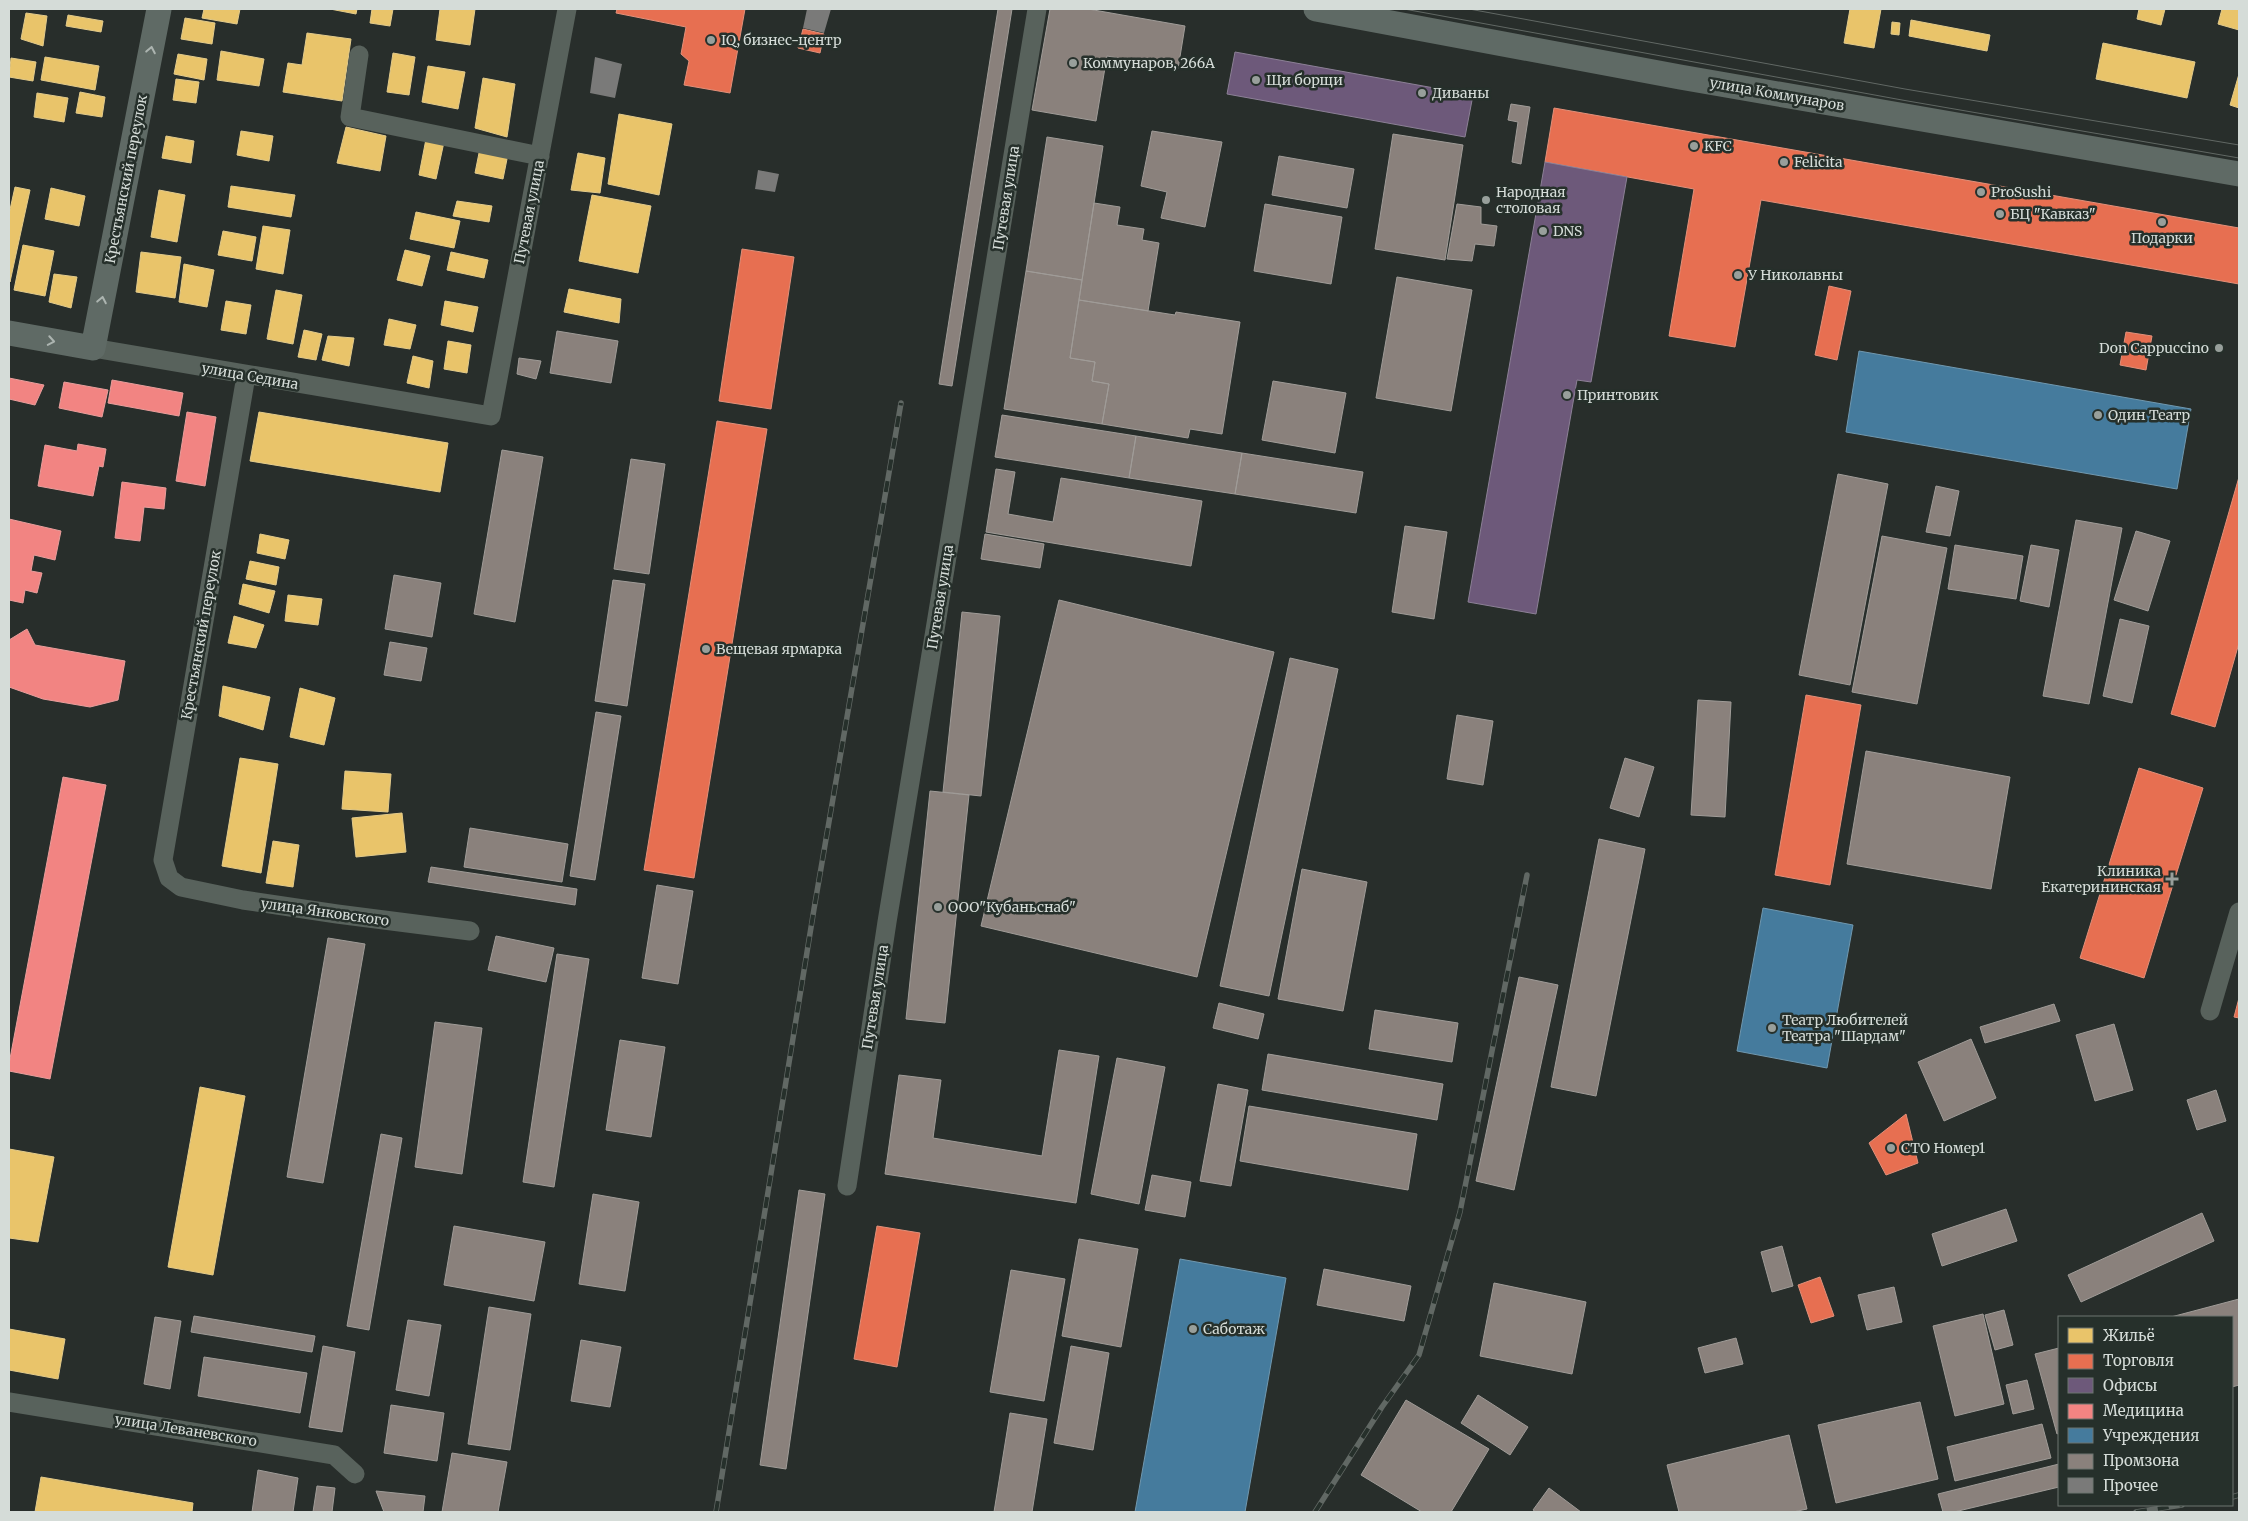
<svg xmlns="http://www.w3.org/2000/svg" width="2248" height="1521" font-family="Merriweather,serif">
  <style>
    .homes { fill: #e9c46a; stroke: #e3cb8b }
    .shops { fill: #e76f51; stroke: #e2907a }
    .offices { fill: #6d597a; stroke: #8c8096 }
    .health { fill: #f28482; stroke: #e99e9c }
    .public { fill: #457b9d; stroke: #7098af }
    .industry { fill: #8a817c; stroke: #a09c98 }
    .building { fill: #7a7a79 }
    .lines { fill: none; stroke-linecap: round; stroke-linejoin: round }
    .minor { stroke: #58625c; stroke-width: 19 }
    .major { stroke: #5f6a65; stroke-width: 25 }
    .tram { stroke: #616864; stroke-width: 1 }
    .rail-casing { stroke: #616864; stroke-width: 5.5 }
    .rail { stroke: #26302b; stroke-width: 4; stroke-dasharray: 11; stroke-linecap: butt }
    .oneway { stroke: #acb4b0 }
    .poi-dot { fill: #989f9b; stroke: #26302b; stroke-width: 2 }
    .labels { text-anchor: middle; stroke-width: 5; stroke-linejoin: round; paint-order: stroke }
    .poi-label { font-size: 14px; fill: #d5dcd8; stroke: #26302b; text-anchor: start }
    .street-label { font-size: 14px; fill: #d5dcd8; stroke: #26302b }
  </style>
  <rect width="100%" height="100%" fill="#282e2b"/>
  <path class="homes" d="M204,9H240L237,24L202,18Z
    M330,9H357L356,14Z
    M372,9H393L390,26L370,23Z
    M440,9H475L470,45L436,40Z
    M1850,9H1881L1874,48L1844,43Z
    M2139,9H2165L2161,25L2137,19Z
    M2222,9H2239V30L2218,24Z
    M26,13L47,16L43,46L21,39Z
    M68,15L103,21L101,32L66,26Z
    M185,18L215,23L212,44L181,39Z
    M1911,20L1990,35L1987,51L1909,36Z
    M1892,22L1900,23L1899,35L1891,34Z
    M307,33L351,39L342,101L283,92L288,63L302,65Z
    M2103,43L2195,62L2187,98L2096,79Z
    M221,51L264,59L259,86L217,80Z
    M393,53L415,57L409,95L387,92Z
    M178,54L207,59L204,80L174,74Z
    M45,57L99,66L95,90L41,80Z
    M11,58L36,62L33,81L9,77Z
    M428,66L465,72L458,109L422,102Z
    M2239,74V108L2230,105Z
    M483,78L515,84L507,137L475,128Z
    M176,79L199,82L196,103L173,100Z
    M80,92L105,97L102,117L76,113Z
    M37,93L68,98L64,122L34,117Z
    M619,114L672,124L659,195L608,184Z
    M346,127L386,136L380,171L337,163Z
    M241,131L273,136L269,161L237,155Z
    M166,136L194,141L191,163L162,158Z
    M426,139L444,142L436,179L419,175Z
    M480,148L508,154L503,179L475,173Z
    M578,153L605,158L600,193L571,190Z
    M231,186L295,195L291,217L228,207Z
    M15,187L30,190L10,282L9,214Z
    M51,188L85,196L79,226L45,219Z
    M159,190L185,195L177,242L151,237Z
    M592,195L651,206L638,273L579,261Z
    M457,201L492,206L489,222L453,216Z
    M416,212L460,221L454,248L410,239Z
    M263,226L290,230L283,274L256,269Z
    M223,231L256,237L252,261L218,255Z
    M23,245L54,251L45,296L14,290Z
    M405,250L430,256L422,286L397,280Z
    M141,252L181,257L175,298L136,292Z
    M451,252L488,260L484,278L447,270Z
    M184,264L214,270L207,307L179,302Z
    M54,274L77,277L71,308L49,302Z
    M569,289L621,299L619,323L564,312Z
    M276,290L302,295L293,344L267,339Z
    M226,301L251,305L246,334L221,330Z
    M445,301L478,307L473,332L441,325Z
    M389,319L416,325L410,349L384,345Z
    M304,330L322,334L316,360L298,357Z
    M328,336L354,338L349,366L322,360Z
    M448,341L471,345L467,373L444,369Z
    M413,356L433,361L429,388L407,383Z
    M259,412L448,443L440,492L250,461Z
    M260,534L289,540L285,559L257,553Z
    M250,561L279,567L276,585L246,579Z
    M243,584L275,591L269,613L239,604Z
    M288,595L322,599L318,625L285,621Z
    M234,616L264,625L256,648L228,643Z
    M223,686L270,697L263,730L219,716Z
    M300,688L335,698L324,745L290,737Z
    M240,758L278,764L261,873L222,866Z
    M345,771L391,774L388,812L342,809Z
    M402,813L406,852L356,857L352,818Z
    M273,841L299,845L293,887L266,883Z
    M200,1087L245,1096L213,1275L168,1267Z
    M9,1149L54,1157L38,1242L9,1238Z
    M9,1329L65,1339L58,1379L9,1370Z
    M41,1477L193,1503L192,1512H35Z"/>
  <path class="shops" d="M617,9H745L730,93L684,85L689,61L681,54L686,27L616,13Z
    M803,29L824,34L820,53L798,48Z
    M1554,108L2239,228V284L1761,200L1735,347L1669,336L1694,189L1545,162Z
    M742,249L794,257L771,409L719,401Z
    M1829,286L1851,291L1837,360L1815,355Z
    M2126,332L2152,336L2146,370L2120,365Z
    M717,421L767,429L694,878L644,870Z
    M2239,477V643L2215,727L2171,714Z
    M1806,695L1861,705L1830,885L1775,875Z
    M2139,768L2203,788L2144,978L2080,958Z
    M2239,998V1018L2234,1017Z
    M1906,1114L1918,1163L1886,1175L1869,1143Z
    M877,1226L920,1233L897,1367L854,1359Z
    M1820,1277L1834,1316L1811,1323L1798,1285Z"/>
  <path class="offices" d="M1235,52L1473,95L1465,137L1227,94Z
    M1545,162L1627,177L1591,382L1577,380L1536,614L1468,602Z"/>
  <path class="health" d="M9,378L44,385L35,405L9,399Z
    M112,380L183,393L179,416L108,403Z
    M64,382L108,390L102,417L59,408Z
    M187,412L216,417L205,486L176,481Z
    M78,444L106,449L103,467L99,466L93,496L38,486L45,445L77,451Z
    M122,482L166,488L164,509L144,507L140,541L115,538Z
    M9,519L61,531L55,560L34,555L31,571L42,573L37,593L25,590L23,603L9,600Z
    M27,629L35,645L125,661L118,700L90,707L43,699L9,687V640Z
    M63,777L106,785L50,1079L9,1071V1064Z"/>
  <path class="public" d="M1859,351L2191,409L2177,489L1846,432Z
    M1763,908L1853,925L1827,1068L1737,1051Z
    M1180,1259L1286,1278L1245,1512H1135Z"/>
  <path class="industry" d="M998,9H1012L952,386L939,384Z
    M1050,9H1088L1185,26L1178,69L1107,56L1096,121L1032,110Z
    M1511,104L1530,107L1521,164L1512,162L1518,122L1508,120Z
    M1152,131L1222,142L1205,227L1161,218L1167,192L1141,186Z
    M1393,134L1463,145L1445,260L1375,249Z
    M1047,137L1103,146L1082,280L1026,271Z
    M1279,156L1354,169L1347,208L1272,195Z
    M1094,203L1120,207L1117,225L1144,229L1142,240L1159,243L1148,311L1079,300Z
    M1265,204L1342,217L1331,284L1254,271Z
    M1457,204L1481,207V224L1497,226L1494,246L1475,244L1472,261L1447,259Z
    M1026,271L1082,280L1070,358L1095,362L1092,381L1109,384L1102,424L1004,409Z
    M1397,277L1472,290L1451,411L1376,398Z
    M1079,300L1175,315L1176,312L1240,322L1222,434L1190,429L1188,438L1102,424L1109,384L1092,381L1095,362L1070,358Z
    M557,331L618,341L611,383L550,373Z
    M519,358L541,361L536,379L517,374Z
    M1273,381L1346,393L1335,453L1262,440Z
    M1002,415L1136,436L1129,478L995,457Z
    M1136,436L1242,453L1235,494L1129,478Z
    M502,450L543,457L515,622L474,614Z
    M1242,453L1363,472L1356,513L1235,494Z
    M631,459L665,464L649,574L614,569Z
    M996,469L1015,472L1008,514L1053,522L1061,478L1202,501L1191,566L986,532Z
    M1838,474L1888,484L1850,685L1799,675Z
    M1936,486L1959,491L1950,536L1926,532Z
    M2076,520L2122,528L2089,704L2043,696Z
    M1405,526L1447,532L1434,619L1392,612Z
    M2136,531L2170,541L2148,611L2114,600Z
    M985,534L1044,544L1040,568L981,559Z
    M1882,536L1947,548L1917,704L1852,692Z
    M1955,545L2023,556L2016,599L1948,589Z
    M2031,545L2059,550L2049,607L2020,601Z
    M394,575L441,583L432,637L385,629Z
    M613,580L645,584L627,706L595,701Z
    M1059,600L1274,652L1197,977L981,926Z
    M962,612L1000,616L981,796L943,792Z
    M2120,619L2149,626L2132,703L2103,696Z
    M390,642L427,648L421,681L384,675Z
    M1290,658L1338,669L1269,996L1220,986Z
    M1698,700L1731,702L1725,817L1691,815Z
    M596,712L621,716L595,880L570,876Z
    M1457,715L1493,721L1483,785L1447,779Z
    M1866,751L2010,777L1991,889L1847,864Z
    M1625,758L1654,767L1639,817L1610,808Z
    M930,791L969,795L945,1023L906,1019Z
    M470,828L568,844L562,882L464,867Z
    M1599,839L1645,849L1596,1096L1551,1087Z
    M431,867L577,889L575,905L428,882Z
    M1302,869L1367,882L1343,1011L1278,999Z
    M657,885L693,891L678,984L642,978Z
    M496,936L554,948L546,982L488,970Z
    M328,938L365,944L323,1183L287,1177Z
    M557,954L589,959L554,1187L523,1182Z
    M1519,977L1558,985L1514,1190L1476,1181Z
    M1219,1003L1264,1014L1258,1039L1213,1028Z
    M2054,1004L2060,1021L1985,1043L1980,1027Z
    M1375,1010L1458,1023L1452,1062L1369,1049Z
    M435,1022L482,1028L462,1174L415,1167Z
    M2114,1024L2133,1090L2095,1101L2076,1035Z
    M1971,1039L1996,1098L1944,1121L1918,1062Z
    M620,1040L665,1047L651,1137L606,1130Z
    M1059,1050L1099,1056L1076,1203L885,1174L899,1075L941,1080L933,1138L1042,1156Z
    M1268,1054L1443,1084L1437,1120L1262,1090Z
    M1117,1058L1165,1067L1139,1204L1091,1194Z
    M1218,1084L1248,1090L1231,1186L1200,1181Z
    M2216,1090L2226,1121L2197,1130L2187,1100Z
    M1249,1106L1417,1134L1408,1190L1240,1161Z
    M381,1134L402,1138L369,1330L347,1326Z
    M1152,1175L1191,1182L1185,1217L1145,1210Z
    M799,1190L825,1194L786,1469L760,1465Z
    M593,1194L639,1202L625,1291L579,1284Z
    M2006,1209L2017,1241L1942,1266L1932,1234Z
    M2202,1213L2214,1241L2081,1302L2068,1275Z
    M454,1226L545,1242L534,1301L444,1285Z
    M1079,1239L1138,1249L1121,1347L1062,1336Z
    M1782,1246L1793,1286L1772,1292L1761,1252Z
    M1324,1269L1411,1286L1404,1321L1317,1305Z
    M1011,1270L1065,1279L1044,1401L990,1392Z
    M1494,1283L1586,1302L1572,1374L1480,1356Z
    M1894,1287L1902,1322L1867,1330L1858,1295Z
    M2239,1299V1385L2232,1387V1317H2171Z
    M489,1307L531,1314L510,1450L468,1444Z
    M2004,1310L2013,1345L1995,1350L1985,1315Z
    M1983,1314L2004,1404L1955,1416L1933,1326Z
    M194,1316L315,1336L312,1352L191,1332Z
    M155,1317L181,1321L170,1389L144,1384Z
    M408,1320L441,1325L429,1396L396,1390Z
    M1736,1338L1743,1364L1705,1373L1698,1348Z
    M581,1340L621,1347L610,1407L571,1401Z
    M323,1346L355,1352L342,1432L309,1427Z
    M1071,1346L1109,1353L1093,1450L1054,1443Z
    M2059,1348V1433L2057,1434L2035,1354Z
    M204,1357L307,1373L300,1413L198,1396Z
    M2027,1380L2034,1409L2013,1414L2006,1385Z
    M1478,1395L1528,1427L1510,1455L1461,1423Z
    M1406,1400L1489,1449L1451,1512H1422L1361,1475Z
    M1920,1402L1938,1479L1836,1503L1818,1425Z
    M391,1405L444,1413L437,1461L384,1453Z
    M1010,1413L1047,1419L1032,1512H994Z
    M2042,1424L2051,1458L1955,1481L1947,1447Z
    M1789,1435L1807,1509L1793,1512H1679L1667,1465Z
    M452,1453L507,1462L498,1512H442Z
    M2059,1464V1487L1954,1512H1943L1938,1494Z
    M258,1470L298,1478L293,1512H252Z
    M317,1486L335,1488L332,1512H313Z
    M1549,1488L1581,1512H1536L1533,1510Z
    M376,1491L425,1496L423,1512H384Z"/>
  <path class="building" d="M807,9H831L824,33L803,28Z
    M595,57L622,64L615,98L590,93Z
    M758,170L779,174L775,192L755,189Z"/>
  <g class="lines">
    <path class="minor" d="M359,55L350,117L540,156
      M93,348L491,416L567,9
      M246,376L163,860L169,878L181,887L243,900L337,914L470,931
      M2210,1011L2239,912
      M847,1186L887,922L1037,9
      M9,1402L334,1455L355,1474"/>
    <path class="major" d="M1316,9L1680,77L2239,174
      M9,333L93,348L159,9"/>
    <path class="tram" d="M1404,9L1902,100L2239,158
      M1469,9L1905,89L2239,145"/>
    <defs>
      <path id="rail" d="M2232,1497L2239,1495
        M716,1512L814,909L901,403
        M1315,1512L1382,1407L1419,1355L1460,1212L1527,875
        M2136,1512L2182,1505"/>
    </defs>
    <use href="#rail" class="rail-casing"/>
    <use href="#rail" class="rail"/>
  </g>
  <defs><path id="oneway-chevron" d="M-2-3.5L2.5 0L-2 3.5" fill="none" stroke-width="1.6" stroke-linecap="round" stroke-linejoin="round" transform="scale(1.25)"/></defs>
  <g class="oneway">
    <use href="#oneway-chevron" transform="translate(151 50) rotate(-79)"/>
    <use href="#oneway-chevron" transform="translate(102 300) rotate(-79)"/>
    <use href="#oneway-chevron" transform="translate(51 341) rotate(10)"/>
  </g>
  <g class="poi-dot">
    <circle cx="711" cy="40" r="5"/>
    <circle cx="1073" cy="63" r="5"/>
    <circle cx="1256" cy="80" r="5"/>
    <circle cx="1422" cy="93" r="5"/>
    <circle cx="1694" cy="146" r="5"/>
    <circle cx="1784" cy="162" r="5"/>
    <circle cx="1981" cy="192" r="5"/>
    <circle cx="1486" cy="200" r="5"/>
    <circle cx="2000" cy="214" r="5"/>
    <circle cx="2162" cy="222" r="5"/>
    <circle cx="1543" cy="231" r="5"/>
    <circle cx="1738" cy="275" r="5"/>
    <circle cx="2219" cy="348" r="5"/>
    <circle cx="1567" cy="395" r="5"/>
    <circle cx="2098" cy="415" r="5"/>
    <circle cx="706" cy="649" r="5"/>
    <path d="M2169.5 871.5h5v5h5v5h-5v5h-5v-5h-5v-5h5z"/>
    <circle cx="938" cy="907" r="5"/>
    <circle cx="1772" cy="1028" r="5"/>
    <circle cx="1891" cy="1148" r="5"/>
    <circle cx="1193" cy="1329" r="5"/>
  </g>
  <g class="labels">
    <g class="poi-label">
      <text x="721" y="45">IQ, бизнес-центр</text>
      <text x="1083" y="68">Коммунаров, 266А</text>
      <text x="1266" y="85">Щи борщи</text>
      <text x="1432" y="98">Диваны</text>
      <text x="1704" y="151">KFC</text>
      <text x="1794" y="167">Felicita</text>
      <text x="1496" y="197">Народная<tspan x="1496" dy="16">столовая</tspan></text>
      <text x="1991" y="197">ProSushi</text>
      <text x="2010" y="219">БЦ "Кавказ"</text>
      <text x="1553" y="236">DNS</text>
      <text x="2162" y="243" text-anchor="middle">Подарки</text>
      <text x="1748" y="280">У Николавны</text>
      <text x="2209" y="353" text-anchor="end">Don Cappuccino</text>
      <text x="1577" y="400">Принтовик</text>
      <text x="2108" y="420">Один Театр</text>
      <text x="716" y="654">Вещевая ярмарка</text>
      <text x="2161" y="876" text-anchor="end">Клиника<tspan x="2161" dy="16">Екатерининская</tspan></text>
      <text x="948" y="912">ООО"Кубаньснаб"</text>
      <text x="1782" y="1025">Театр Любителей<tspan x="1782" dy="16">Театра "Шардам"</tspan></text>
      <text x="1901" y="1153">СТО Номер1</text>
      <text x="1203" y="1334">Саботаж</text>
    </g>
    <g class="street-label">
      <text transform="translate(1777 94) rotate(10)" y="5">улица Коммунаров</text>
      <text transform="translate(126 179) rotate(-79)" y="5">Крестьянский переулок</text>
      <text transform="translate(1006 198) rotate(-81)" y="5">Путевая улица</text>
      <text transform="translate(529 212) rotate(-79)" y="5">Путевая улица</text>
      <text transform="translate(250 376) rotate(10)" y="5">улица Седина</text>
      <text transform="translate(940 597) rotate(-81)" y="5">Путевая улица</text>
      <text transform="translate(201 635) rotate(-80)" y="5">Крестьянский переулок</text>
      <text transform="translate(325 912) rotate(8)" y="5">улица Янковского</text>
      <text transform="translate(875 997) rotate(-81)" y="5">Путевая улица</text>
      <text transform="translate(186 1430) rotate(9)" y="5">улица Леваневского</text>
    </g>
  </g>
  <rect width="2248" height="1521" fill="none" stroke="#d5dcd8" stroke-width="20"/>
  <rect x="2058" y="1316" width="175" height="190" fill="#26302b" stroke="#6c7570"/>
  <rect x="2068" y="1328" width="25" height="15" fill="#e9c46a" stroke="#6c7570"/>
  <text x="2103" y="1341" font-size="15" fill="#d5dcd8">Жильё</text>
  <rect x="2068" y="1354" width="25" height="15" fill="#e76f51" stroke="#6c7570"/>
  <text x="2103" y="1366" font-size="15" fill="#d5dcd8">Торговля</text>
  <rect x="2068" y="1378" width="25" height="15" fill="#6d597a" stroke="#6c7570"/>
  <text x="2103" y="1391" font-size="15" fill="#d5dcd8">Офисы</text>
  <rect x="2068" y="1404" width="25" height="15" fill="#f28482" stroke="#6c7570"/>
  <text x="2103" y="1416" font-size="15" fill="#d5dcd8">Медицина</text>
  <rect x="2068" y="1428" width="25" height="15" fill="#457b9d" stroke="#6c7570"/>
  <text x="2103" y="1441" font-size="15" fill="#d5dcd8">Учреждения</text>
  <rect x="2068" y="1454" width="25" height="15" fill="#8a817c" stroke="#6c7570"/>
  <text x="2103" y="1466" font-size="15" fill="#d5dcd8">Промзона</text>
  <rect x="2068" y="1478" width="25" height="15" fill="#7a7a79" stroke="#6c7570"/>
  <text x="2103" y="1491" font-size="15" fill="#d5dcd8">Прочее</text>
</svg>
